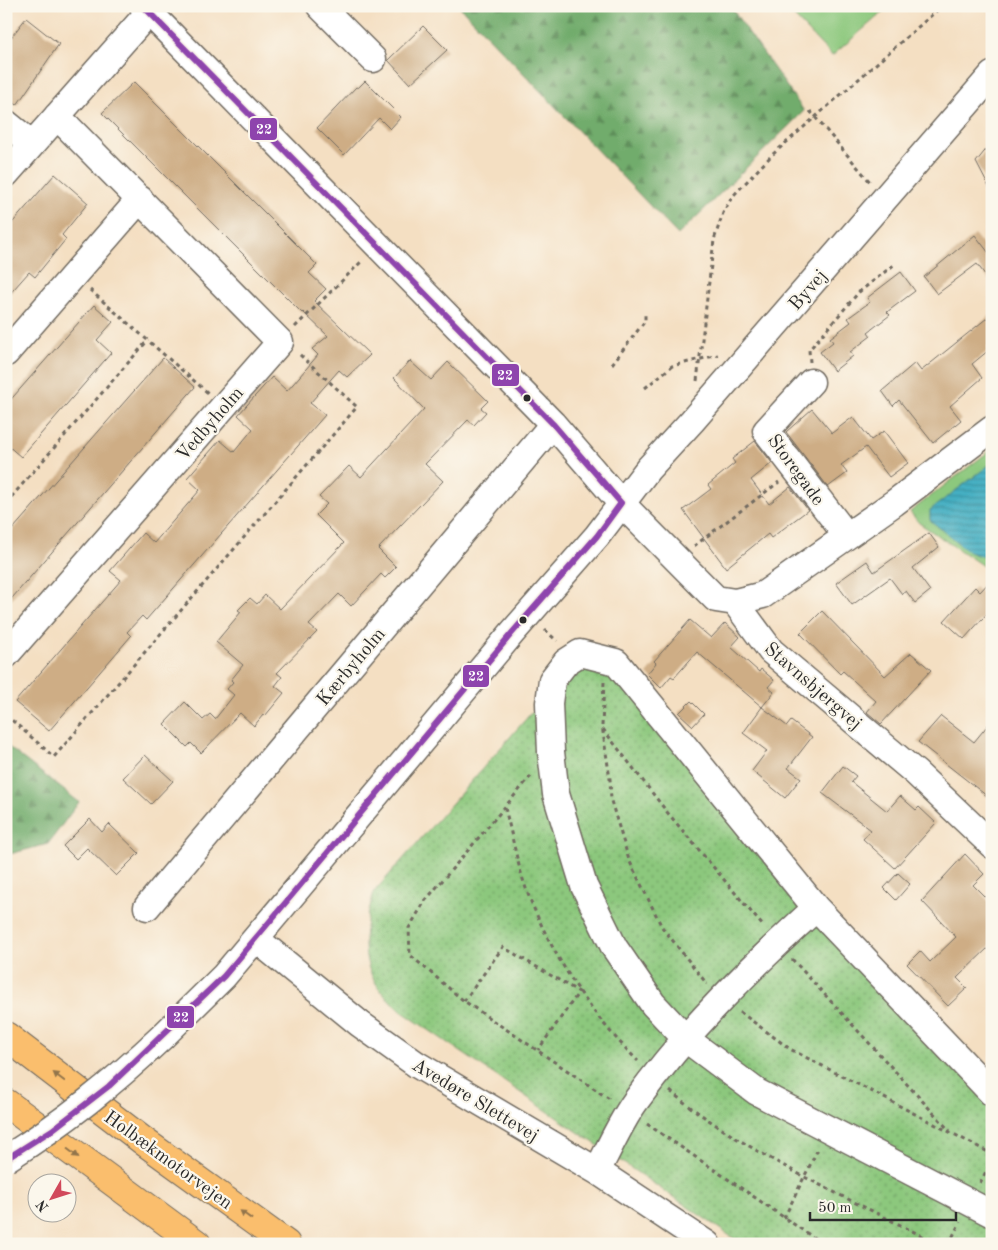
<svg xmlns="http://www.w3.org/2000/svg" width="998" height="1250" font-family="'Old Standard TT',serif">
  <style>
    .green { fill: #8cc87d; stroke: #5c7a54 }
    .forest { fill: url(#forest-firs); stroke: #4e6c4c }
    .garden { fill: url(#garden-dots); stroke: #5c7a54 }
    .water { fill: url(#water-rules); stroke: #386d76 }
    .building { fill: #cead85 }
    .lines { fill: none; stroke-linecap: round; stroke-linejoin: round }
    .minor-casing { stroke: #716a60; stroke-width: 29 }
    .highway-casing { stroke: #716a60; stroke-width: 30 }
    .path { stroke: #716a60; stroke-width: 3; stroke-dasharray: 4 4; stroke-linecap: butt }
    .minor { stroke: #fff; stroke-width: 26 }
    .highway { stroke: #fabe6d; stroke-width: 28 }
    .minor-bridge-casing { stroke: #716a60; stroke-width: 29; stroke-linecap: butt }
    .minor-bridge { stroke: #fff; stroke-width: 26 }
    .bus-1-casing { stroke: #fbf7ec; stroke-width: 10 }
    .bus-1 { stroke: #8e44ad; stroke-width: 6 }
    .oneway { fill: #92744c }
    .bus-dot { fill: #2b2b2b; stroke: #fbf7ec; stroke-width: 2 }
    .labels { text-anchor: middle; stroke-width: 4.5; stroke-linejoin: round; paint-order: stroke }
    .street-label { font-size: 19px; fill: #2b2b2b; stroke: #fbf7ec }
    .line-badge { stroke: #fbf7ec; stroke-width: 2 }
    .badge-label { font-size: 14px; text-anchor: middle; font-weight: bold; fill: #fff }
  </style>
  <defs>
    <pattern id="forest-firs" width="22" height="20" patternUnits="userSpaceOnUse" patternTransform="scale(1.25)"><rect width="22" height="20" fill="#71ac6c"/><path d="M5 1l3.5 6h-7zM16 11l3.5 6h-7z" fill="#5d8c59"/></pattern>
    <pattern id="garden-dots" width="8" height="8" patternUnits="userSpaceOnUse" patternTransform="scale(1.25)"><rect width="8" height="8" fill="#8cc87d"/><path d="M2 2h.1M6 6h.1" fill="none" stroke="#73a367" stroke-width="1.8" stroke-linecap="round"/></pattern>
    <pattern id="water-rules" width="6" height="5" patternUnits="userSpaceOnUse" patternTransform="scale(1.25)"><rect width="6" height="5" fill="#44afc2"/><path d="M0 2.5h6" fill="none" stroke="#398f9e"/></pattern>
  </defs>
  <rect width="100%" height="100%" fill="#fbf7ec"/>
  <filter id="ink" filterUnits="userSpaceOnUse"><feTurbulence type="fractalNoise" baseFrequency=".02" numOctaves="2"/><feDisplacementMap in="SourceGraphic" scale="10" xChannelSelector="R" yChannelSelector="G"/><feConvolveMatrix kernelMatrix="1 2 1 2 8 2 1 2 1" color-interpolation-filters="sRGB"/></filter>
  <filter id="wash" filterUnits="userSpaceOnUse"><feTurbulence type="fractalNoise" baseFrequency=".0096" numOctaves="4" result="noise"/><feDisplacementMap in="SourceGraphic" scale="20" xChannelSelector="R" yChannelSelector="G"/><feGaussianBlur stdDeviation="1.12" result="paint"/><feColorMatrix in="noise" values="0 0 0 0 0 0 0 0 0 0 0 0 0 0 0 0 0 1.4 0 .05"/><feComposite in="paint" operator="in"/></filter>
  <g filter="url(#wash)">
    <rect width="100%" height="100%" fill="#f4dfc2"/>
    <path class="green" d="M784,6H890L832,56Z
      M992,449V572L919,523L910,512Z"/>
    <path class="forest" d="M459,6H730L804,111L678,235Z
      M6,745L79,802L48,844L6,855Z"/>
    <path class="garden" d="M576,662L608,666L992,1105V1244H742L401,1011C393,1003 383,995 377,985C358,956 365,923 374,892Z"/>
    <path class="water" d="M992,463V560L969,552L930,520V510Z"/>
    <g id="blocks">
      <path class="building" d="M26,18L59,44L17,105L6,97V44Z
        M423,26L447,50L410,84L388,60Z
        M365,81L401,117L390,129L379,118L344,155L317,128L356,87L358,88Z
        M134,82L317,265L309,273L326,289L314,301L370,355L347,377L339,370L310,403L325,415L146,620L142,616L127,632L131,636L49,731L15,702L121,580L110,571L143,533L154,543L200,490L187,478L220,440L234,452L253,429L238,415L272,377L287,391L318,355L312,349L328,336L303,312L302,313L102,113Z
        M992,142V193L976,162Z
        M55,174L88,203L62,235L66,239L35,277L29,272L6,298V230Z
        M975,235L992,257V284L977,264L937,294L924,277Z
        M901,272L915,291L887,312L890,315L868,332L871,336L850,352L853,356L834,371L820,352L833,342L830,338L851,322L848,318L870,302L867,298Z
        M94,305L113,322L97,340L111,353L21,457L6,444V405Z
        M992,314V344L987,348L989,350L972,364L982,378L950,406L961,420L933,443L899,400L893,406L882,391L915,363L921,371Z
        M163,358L195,387L6,605V537Z
        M410,361L431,380L448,362L488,401L481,408L486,412L474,425L468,420L425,464L443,481L378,549L396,567L385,578L381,574L351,606L339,594L309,625L317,632L277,673L282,677L275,686L284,693L265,716L263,715L254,726L240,713L201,753L191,743L187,747L164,724L185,702L203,720L210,714L215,719L234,695L227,689L233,682L231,680L243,665L216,642L241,612L238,610L250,598L257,604L265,595L280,609L344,543L316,515L327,504L319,497L349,466L361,477L424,409L394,378Z
        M812,409L832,433L853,417L871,440L884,431L908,463L889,477L866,447L841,465L847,473L828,487L786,432Z
        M755,441L772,463L751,480L769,504L790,487L808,510L771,538L768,534L726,568L683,510L711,489L708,485L735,463L732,459Z
        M929,533L939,547L913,568L930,591L915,603L906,591L902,594L890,578L852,605L836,583L867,561L874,572Z
        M992,579V608L964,639L944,621L975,587L980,592Z
        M822,611L885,676L911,653L931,670L881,724L867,712L876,701L843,671L840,674L800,633Z
        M690,620L711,638L725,623L740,637L731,647L759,672L761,669L774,680L768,687L774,692L762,707L697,652L674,678L671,676L661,688L647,674L656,663L654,661Z
        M691,701L704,714L693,726L679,713Z
        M762,707L787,726L791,721L812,737L788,768L801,778L785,798L752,771L767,751L743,733Z
        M941,716L974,742L992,720V800L918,742Z
        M145,755L173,781L151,804L123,778Z
        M843,766L856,776L851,782L887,811L900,796L916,810L919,807L936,823L895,868L863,839L871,830L822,793Z
        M90,819L102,832L109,824L139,853L116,876L87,848L76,859L63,846Z
        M965,854L984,874L973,885L992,904V944L957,978L967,988L948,1006L907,964L920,951L930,962L956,937L922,901Z
        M898,873L910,884L896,900L884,888Z"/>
    </g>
  </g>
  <g filter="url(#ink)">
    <use href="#blocks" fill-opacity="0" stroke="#716a60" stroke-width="1"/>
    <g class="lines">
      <defs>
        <path id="minor" d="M143,6L553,424L621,503L716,599L735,602L763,595L894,503L992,429
          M320,6L373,59
          M6,123L32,144
          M6,174L149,12
          M6,353L140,199
          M811,382L766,431L847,536
          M735,602L771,651L916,773L992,845
          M6,655L280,342L57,116
          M147,907L553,424
          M256,939L360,1024L416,1064L597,1171L707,1244
          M163,1036L224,976L512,633L597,536L648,469L692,421L992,75
          M992,1093L816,908L616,662L580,653L566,662L552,680L549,703L551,752L556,794L584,886L614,947L653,1004L686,1039L757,1092L992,1214
          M597,1171C609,1149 620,1123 635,1102C687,1030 751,967 816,908"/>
        <path id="highway" d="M6,1036L146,1143L286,1244
          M6,1103L197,1244"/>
      </defs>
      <use href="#minor" class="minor-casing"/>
      <use href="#highway" class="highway-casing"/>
      <path class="path" d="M810,111L871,183
        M90,290L208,393
        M295,327L363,260
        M810,362L809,350L859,292L895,264
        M612,364L645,321V315
        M697,381L714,240L723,213L732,197L772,155L942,6
        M645,388L672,366L718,355
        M6,503L148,340
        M694,546L779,482
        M545,630L557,641
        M604,682L602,726L610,779L611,801L629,860L662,927L707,984
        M6,715L54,757L357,407L299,354
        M603,729L667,812L763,926
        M531,776L425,901L409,928L410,955L464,1001L611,1100
        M505,808C513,839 519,874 532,904C557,963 592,1016 638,1061
        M792,959L950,1131
        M464,1001L503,947L579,992L538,1050
        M740,1012L790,1049L992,1154
        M670,1091C749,1156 847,1197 938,1244
        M647,1124L823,1244
        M980,1183L992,1160
        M784,1218L818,1149
        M949,1244L960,1222"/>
      <use href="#minor" class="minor"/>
      <use href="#highway" class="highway"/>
      <defs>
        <path id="minor-bridge" d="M6,1159C66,1121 112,1084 163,1036"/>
      </defs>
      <use href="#minor-bridge" class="minor-bridge-casing"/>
      <use href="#minor-bridge" class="minor-bridge"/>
      <defs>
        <path id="bus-1" d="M143,6L553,424L621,503
          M6,1159L52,1130L109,1086L224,976L512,633L597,536L621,503"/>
      </defs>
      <use href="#bus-1" class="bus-1-casing"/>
      <use href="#bus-1" class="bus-1"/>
    </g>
    <defs><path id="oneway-solid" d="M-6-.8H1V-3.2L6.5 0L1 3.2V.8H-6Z" transform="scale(1.25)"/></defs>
    <g class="oneway">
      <use href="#oneway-solid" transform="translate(59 1077) rotate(-143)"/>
      <use href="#oneway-solid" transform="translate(73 1153) rotate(37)"/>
      <use href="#oneway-solid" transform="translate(246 1215) rotate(-144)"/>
    </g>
  </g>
  <g class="bus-dot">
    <circle cx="527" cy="398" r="4.5"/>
    <circle cx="523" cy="620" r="4.5"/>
  </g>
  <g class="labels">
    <g class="street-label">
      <text transform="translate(807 289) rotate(-49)" y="7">Byvej</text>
      <text transform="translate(209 423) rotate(-49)" y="7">Vedbyholm</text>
      <text transform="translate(797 469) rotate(54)" y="7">Storegade</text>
      <text transform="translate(350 666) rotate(-50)" y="7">Kærbyholm</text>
      <text transform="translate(814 685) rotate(41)" y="7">Stavnsbjergvej</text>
      <text transform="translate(476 1099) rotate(31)" y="7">Avedøre Slettevej</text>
      <text transform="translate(169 1159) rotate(36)" y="7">Holbækmotorvejen</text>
    </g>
  </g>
  <g class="line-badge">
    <rect x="249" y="117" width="29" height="24" rx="5" fill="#8e44ad"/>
    <rect x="491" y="363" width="29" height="24" rx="5" fill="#8e44ad"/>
    <rect x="462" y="664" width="28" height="24" rx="5" fill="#8e44ad"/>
    <rect x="166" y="1005" width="29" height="24" rx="5" fill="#8e44ad"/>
  </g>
  <g class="badge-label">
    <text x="264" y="134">22</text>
    <text x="505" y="380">22</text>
    <text x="476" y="681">22</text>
    <text x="181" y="1022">22</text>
  </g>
  <rect width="998" height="1250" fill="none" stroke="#fbf7ec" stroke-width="25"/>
  <g transform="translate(52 1198) rotate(231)"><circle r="24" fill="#fbf7ec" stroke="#a8a59f"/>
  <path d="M0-4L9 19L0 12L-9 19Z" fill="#d1495b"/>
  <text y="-8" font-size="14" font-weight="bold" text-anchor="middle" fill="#2b2b2b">N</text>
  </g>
  <path d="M810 1212v8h146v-8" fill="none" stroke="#2b2b2b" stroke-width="2.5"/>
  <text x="818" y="1212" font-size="15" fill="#2b2b2b" stroke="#fbf7ec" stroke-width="4" paint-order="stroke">50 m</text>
</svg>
